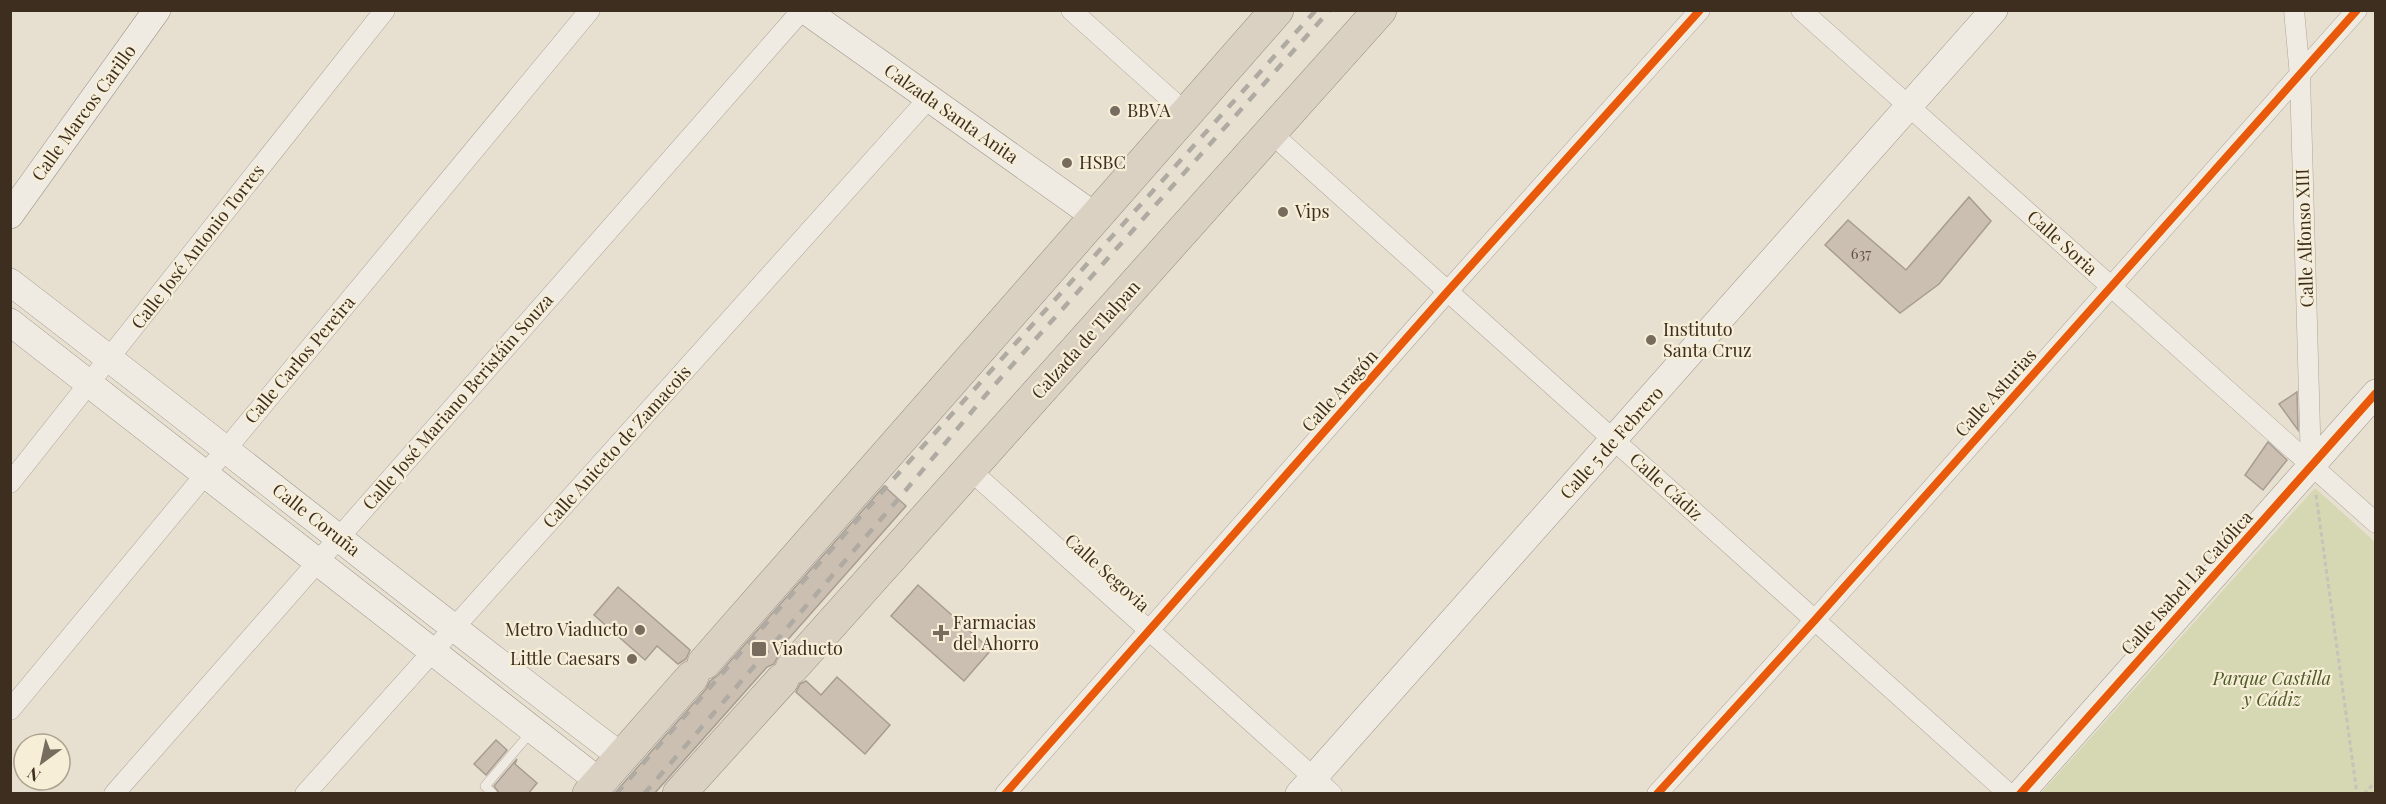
<svg xmlns="http://www.w3.org/2000/svg" width="2386" height="804" font-family="'Playfair Display',serif">
  <style>
    .green { fill: #d6d7b3 }
    .building { fill: #cbbfb2; stroke: #a89c90; stroke-width: 1.5 }
    .lines { fill: none; stroke-linecap: round; stroke-linejoin: round }
    .lane-casing { stroke: #ada599; stroke-width: 10 }
    .street-casing { stroke: #ada599; stroke-width: 21 }
    .secondary-casing { stroke: #9c958a; stroke-width: 28 }
    .highway-casing { stroke: #928b80; stroke-width: 34 }
    .path { stroke: #c8c2b9; stroke-width: 3; stroke-dasharray: 4.5 3; stroke-linecap: butt }
    .lane { stroke: #efebe3; stroke-width: 9 }
    .street { stroke: #efebe3; stroke-width: 20 }
    .secondary { stroke: #efebe3; stroke-width: 27 }
    .highway { stroke: #dad1c2; stroke-width: 33 }
    .rail { stroke: #afaaa2; stroke-width: 4.5; stroke-dasharray: 10 10; stroke-linecap: butt }
    .cycleway-casing { stroke: #f7eed8; stroke-width: 11 }
    .cycleway { stroke: #e8590c; stroke-width: 8 }
    .poi-dot { fill: #786c5e; stroke: #f7eed8; stroke-width: 2 }
    .labels { text-anchor: middle; stroke-width: 4.5; stroke-linejoin: round; paint-order: stroke }
    .number-label { font-size: 15px; fill: #605244 }
    .poi-label { font-size: 18px; fill: #3d2e20; stroke: #f7eed8; text-anchor: start }
    .street-label { font-size: 18px; fill: #3d2e20; stroke: #f7eed8 }
    .park-label { font-size: 18px; font-style: italic; fill: #4d5a26; stroke: #f7eed8 }
  </style>
  <rect width="100%" height="100%" fill="#e7e0d1"/>
  <path class="green" d="M2315,488L2375,542V793H2041Z"/>
  <path class="building" d="M1969,197L1991,221L1939,284L1900,313L1825,245L1848,220L1906,270Z
    M2297,392L2298,430L2279,404Z
    M2268,442L2287,460L2263,490L2245,475Z
    M884,486L906,506L775,654L778,656L774,664L767,667L654,794H614L706,689L710,681L718,675Z
    M918,585L991,650L964,681L891,616Z
    M618,587L690,650L686,659L678,664L657,646L645,660L594,615Z
    M837,677L890,725L865,754L796,692L800,684L806,681L821,695Z
    M496,740L507,750L486,775L474,764Z
    M517,759L515,764L537,783L528,794H500L494,786Z"/>
  <g class="lines">
    <defs>
      <path id="lane" d="M493,794L485,786L532,731"/>
      <path id="street" d="M1071,10L1187,114
        M1801,10L2376,523
        M2294,10L2300,76L2311,466
        M1271,133L2009,794
        M970,470L1332,794
        M10,483L385,10
        M10,710L590,10
        M114,794L802,10
        M305,794L929,98
        M1005,794L1448,291L1700,10
        M1657,794L1815,620L2357,10"/>
      <path id="secondary" d="M805,10L1096,217
        M10,215L157,10
        M10,282C215,439 416,601 622,757
        M10,322L600,782
        M1299,794L1994,10
        M2020,794L2376,393"/>
      <path id="highway" d="M704,663L1277,10
        M792,668L1380,10
        M589,794L692,677
        M679,794L782,680"/>
    </defs>
    <use href="#lane" class="lane-casing"/>
    <use href="#street" class="street-casing"/>
    <use href="#secondary" class="secondary-casing"/>
    <use href="#highway" class="highway-casing"/>
    <path class="path" d="M2316,495L2357,794
      M2364,794L2376,781"/>
    <use href="#lane" class="lane"/>
    <use href="#street" class="street"/>
    <use href="#secondary" class="secondary"/>
    <use href="#highway" class="highway"/>
    <path class="rail" d="M616,794L888,485L1316,10
      M644,794L900,497L990,390L1330,10"/>
    <defs>
      <path id="cycleway" d="M1005,794L1448,291L1700,10
        M1657,794L1815,620L2357,10
        M2020,794L2376,393"/>
    </defs>
    <use href="#cycleway" class="cycleway-casing"/>
    <use href="#cycleway" class="cycleway"/>
  </g>
  <g class="poi-dot">
    <circle cx="1115" cy="111" r="6"/>
    <circle cx="1067" cy="163" r="6"/>
    <circle cx="1283" cy="212" r="6"/>
    <circle cx="1651" cy="340" r="6"/>
    <circle cx="640" cy="630" r="6"/>
    <path d="M938 624h6v6h6v6h-6v6h-6v-6h-6v-6h6z"/>
    <rect x="751" y="641" width="16" height="16" rx="3"/>
    <circle cx="632" cy="659" r="6"/>
  </g>
  <g class="labels">
    <g class="number-label">
      <text x="1861" y="259">637</text>
    </g>
    <g class="poi-label">
      <text x="1127" y="117">BBVA</text>
      <text x="1079" y="169">HSBC</text>
      <text x="1295" y="218">Vips</text>
      <text x="1663" y="336">Instituto<tspan x="1663" dy="21">Santa Cruz</tspan></text>
      <text x="953" y="629">Farmacias<tspan x="953" dy="21">del Ahorro</tspan></text>
      <text x="628" y="636" text-anchor="end">Metro Viaducto</text>
      <text x="772" y="655">Viaducto</text>
      <text x="620" y="665" text-anchor="end">Little Caesars</text>
    </g>
    <g class="street-label">
      <text transform="translate(84 113) rotate(-54)" y="6">Calle Marcos Carillo</text>
      <text transform="translate(951 114) rotate(35)" y="6">Calzada Santa Anita</text>
      <text transform="translate(2305 238) rotate(-92)" y="6">Calle Alfonso XIII</text>
      <text transform="translate(2062 243) rotate(42)" y="6">Calle Soria</text>
      <text transform="translate(198 247) rotate(-52)" y="6">Calle José Antonio Torres</text>
      <text transform="translate(1086 340) rotate(-48)" y="6">Calzada de Tlalpan</text>
      <text transform="translate(300 360) rotate(-50)" y="6">Calle Carlos Pereira</text>
      <text transform="translate(1340 391) rotate(-48)" y="6">Calle Aragón</text>
      <text transform="translate(1996 393) rotate(-48)" y="6">Calle Asturias</text>
      <text transform="translate(458 402) rotate(-49)" y="6">Calle José Mariano Beristáin Souza</text>
      <text transform="translate(1612 443) rotate(-48)" y="6">Calle 5 de Febrero</text>
      <text transform="translate(617 447) rotate(-48)" y="6">Calle Aniceto de Zamacois</text>
      <text transform="translate(1666 487) rotate(42)" y="6">Calle Cádiz</text>
      <text transform="translate(316 520) rotate(38)" y="6">Calle Coruña</text>
      <text transform="translate(1107 573) rotate(42)" y="6">Calle Segovia</text>
      <text transform="translate(2187 583) rotate(-48)" y="6">Calle Isabel La Católica</text>
    </g>
    <g class="park-label">
      <text x="2272" y="685">Parque Castilla<tspan x="2272" dy="21">y Cádiz</tspan></text>
    </g>
  </g>
  <rect width="2386" height="804" fill="none" stroke="#3d2e20" stroke-width="24"/>
  <g transform="translate(42 762) rotate(213)"><circle r="28" fill="#f7eed8" stroke="#ada18e" stroke-width="1.5"/>
  <path d="M0-4.5L10 22L0 15L-10 22Z" fill="#786c5e"/>
  <text y="-9" font-size="16" font-weight="bold" text-anchor="middle" fill="#3d2e20">N</text>
  </g>
</svg>
